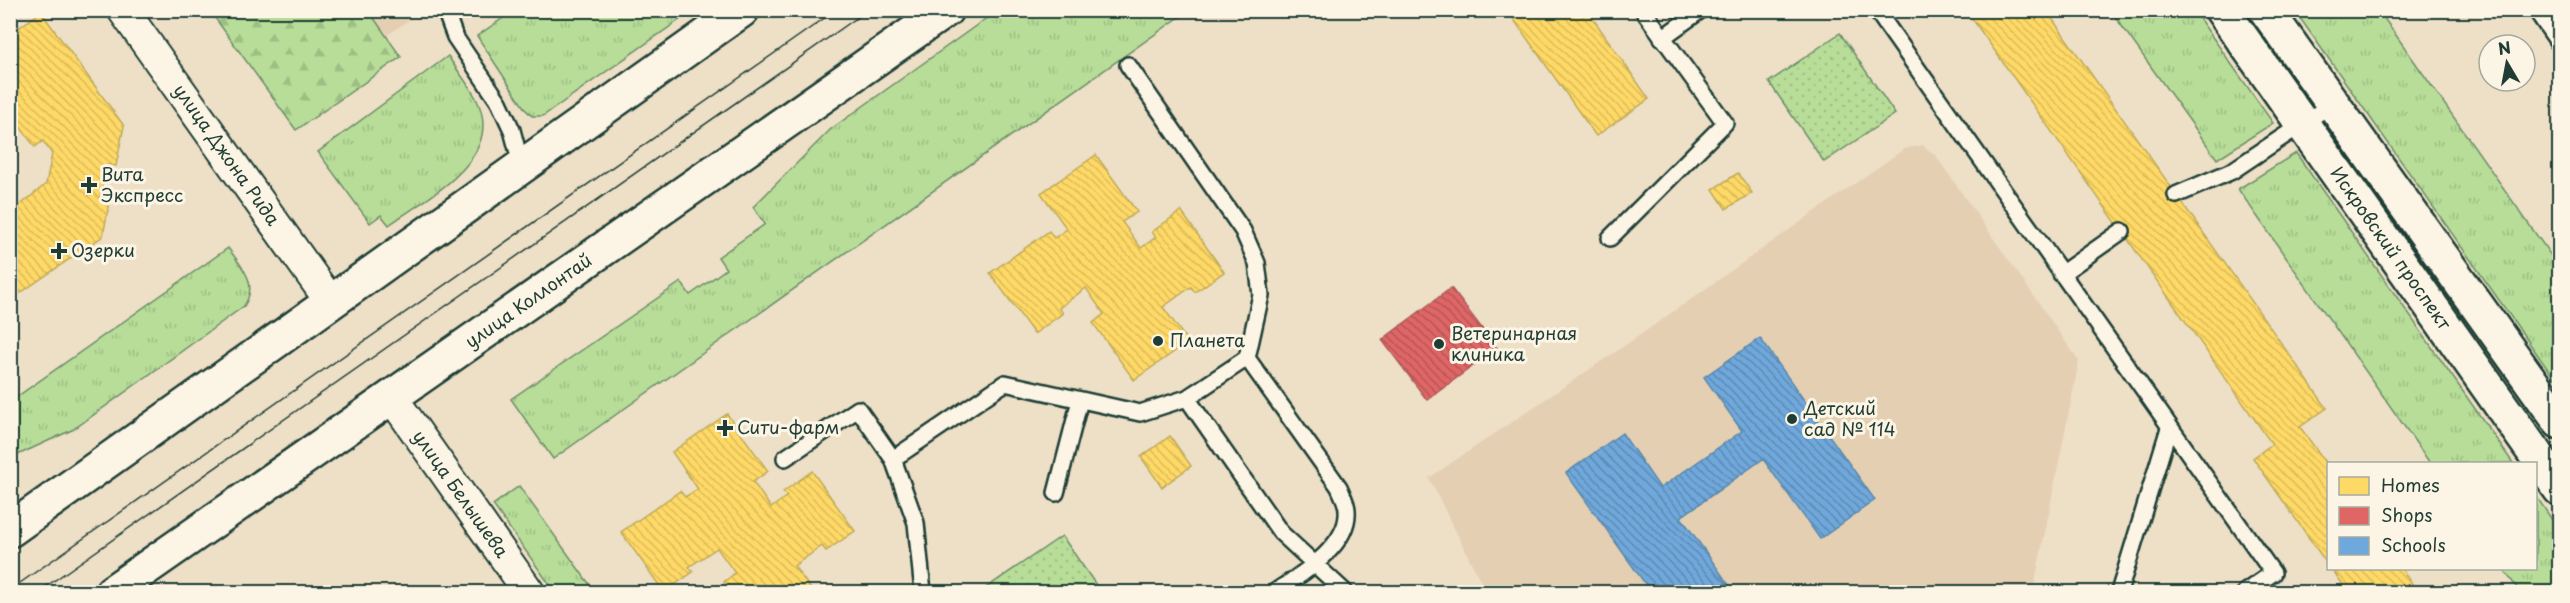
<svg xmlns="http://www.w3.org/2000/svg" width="2570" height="603" font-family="'Playpen Sans',sans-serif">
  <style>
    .built { fill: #e5cfb2 }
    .grass { fill: url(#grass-tufts); stroke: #6b8d66; stroke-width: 1.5 }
    .forest { fill: url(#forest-firs); stroke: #6b8d66; stroke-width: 1.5 }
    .park { fill: url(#park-dots); stroke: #6b8d66; stroke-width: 1.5 }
    .homes { fill: url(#homes-back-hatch); stroke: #bcaa57; stroke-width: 1.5 }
    .shops { fill: url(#shops-back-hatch); stroke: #a65a57; stroke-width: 1.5 }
    .schools { fill: url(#schools-back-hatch); stroke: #5788aa; stroke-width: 1.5 }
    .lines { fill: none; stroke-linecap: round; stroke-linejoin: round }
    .service-casing { stroke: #1f3d34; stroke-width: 20 }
    .minor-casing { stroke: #1f3d34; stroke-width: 34 }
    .tertiary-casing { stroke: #1f3d34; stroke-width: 38 }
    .secondary-casing { stroke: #1f3d34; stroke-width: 38 }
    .service { stroke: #fcf5e5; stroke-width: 15 }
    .minor { stroke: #fcf5e5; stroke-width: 30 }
    .tertiary { stroke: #fcf5e5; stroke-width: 33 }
    .secondary { stroke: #fcf5e5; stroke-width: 33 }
    .tram { stroke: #1f3d34; stroke-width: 1.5 }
    .poi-dot { fill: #1f3d34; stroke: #fcf5e5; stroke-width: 2 }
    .labels { text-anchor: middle; stroke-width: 6; stroke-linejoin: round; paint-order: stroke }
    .street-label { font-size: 18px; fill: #1f3d34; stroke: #fcf5e5 }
    .poi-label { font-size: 18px; fill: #1f3d34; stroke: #fcf5e5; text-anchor: start }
  </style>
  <defs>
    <pattern id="grass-tufts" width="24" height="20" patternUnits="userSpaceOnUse" patternTransform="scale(1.5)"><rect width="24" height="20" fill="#b7dd98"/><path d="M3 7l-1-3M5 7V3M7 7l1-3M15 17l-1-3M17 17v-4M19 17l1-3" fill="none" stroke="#9dbf84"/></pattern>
    <pattern id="forest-firs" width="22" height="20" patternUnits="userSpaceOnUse" patternTransform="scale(1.5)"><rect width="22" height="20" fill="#b7dd98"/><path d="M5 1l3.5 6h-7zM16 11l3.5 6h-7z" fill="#9dbf84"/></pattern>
    <pattern id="park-dots" width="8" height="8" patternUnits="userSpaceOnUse" patternTransform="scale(1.5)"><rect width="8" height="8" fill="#b7dd98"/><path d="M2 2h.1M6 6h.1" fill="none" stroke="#9dbf84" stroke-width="1.8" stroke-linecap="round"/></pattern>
    <pattern id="homes-back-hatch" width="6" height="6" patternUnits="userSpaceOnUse" patternTransform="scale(1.5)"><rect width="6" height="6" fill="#ffd966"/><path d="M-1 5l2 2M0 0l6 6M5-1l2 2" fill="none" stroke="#dabb59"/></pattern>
    <pattern id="shops-back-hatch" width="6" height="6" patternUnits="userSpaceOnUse" patternTransform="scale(1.5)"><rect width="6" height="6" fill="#e06666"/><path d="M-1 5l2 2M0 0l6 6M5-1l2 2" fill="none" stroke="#b55555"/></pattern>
    <pattern id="schools-back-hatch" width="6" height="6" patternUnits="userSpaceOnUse" patternTransform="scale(1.5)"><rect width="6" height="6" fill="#6fa8dc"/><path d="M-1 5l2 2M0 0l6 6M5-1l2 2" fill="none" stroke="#5b8ab3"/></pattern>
  </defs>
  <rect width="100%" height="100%" fill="#eedfc7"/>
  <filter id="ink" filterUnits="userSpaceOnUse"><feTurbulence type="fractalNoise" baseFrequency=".0167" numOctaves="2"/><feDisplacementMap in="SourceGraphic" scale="12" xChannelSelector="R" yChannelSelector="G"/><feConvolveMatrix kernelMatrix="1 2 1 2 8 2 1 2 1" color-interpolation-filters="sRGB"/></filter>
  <g filter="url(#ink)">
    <path class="built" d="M312,11H422L349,62Z
      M1923,145L1936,156L2079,361L2033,592H1486L1429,478L1633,340L1904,149Z"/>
    <path class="grass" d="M515,10H692V11L543,116H532L525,109L477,36Z
      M998,10L1188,11L553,459L511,399L681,282L690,295L726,269L718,257L765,224L753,207L831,129Z
      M2111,11H2194L2273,123L2217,159Z
      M2295,11H2379L2559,267V382L2554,378Z
      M448,56C457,70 468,84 476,98C507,158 428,197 389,225L381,215L370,223L318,152Z
      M2296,153L2513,463H2430L2238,189Z
      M228,248C242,267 259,283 244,306L74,429L11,458V401Z
      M519,486L595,592H555L493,505Z
      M2536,496L2559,530V592H2520L2503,569L2536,568Z"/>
    <path class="forest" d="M210,11H369L401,57L296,130Z"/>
    <path class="park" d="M1840,33L1895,114L1824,162L1769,82Z
      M1062,536L1101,592H980Z"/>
    <path class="homes" d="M1507,10H1587L1649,99L1596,136Z
      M1966,10H2046L2327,408L2300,427L2328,466V565L2253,458L2272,444Z
      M41,12L124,126L116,166L107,165L100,197L110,199L103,236L10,300V199L13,197L19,206L46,184L52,154L43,141L35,147L10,113V34Z
      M1096,155L1137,212L1122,222L1141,248L1156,237L1152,232L1181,211L1224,272L1195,292L1191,287L1163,307L1188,342L1134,380L1093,323L1104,314L1086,288L1059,308L1063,313L1034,334L990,273L1049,231L1054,238L1067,229L1041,193Z
      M1738,173L1752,193L1726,209L1713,189Z
      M727,414L768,471L753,482L771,508L787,496L783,492L812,471L855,531L826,551L822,546L794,566L813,592H731L724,582L735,573L717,548L689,567L693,572L664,592L621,532L680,491L685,497L698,489L672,452Z
      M1170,436L1191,466L1162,487L1141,457Z
      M2331,568H2401L2418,592H2343L2347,590Z"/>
    <path class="shops" d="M1451,288L1497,348L1427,400L1382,340Z"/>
    <path class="schools" d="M1760,338L1875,500L1820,539L1763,459L1681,517L1734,592H1651L1566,473L1622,433L1660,488L1742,431L1704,377Z"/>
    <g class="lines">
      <defs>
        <path id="service" d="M445,10L455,37L499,102L512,130L522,168
          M1876,10L2273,573L2245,592
          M2536,10L2560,45
          M1662,38L1701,10
          M2176,195L2232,171L2332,104
          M1610,238L1725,123L1643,10
          M2061,274L2122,231
          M1247,358L1339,487C1342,494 1347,503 1347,510C1350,546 1300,575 1275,592
          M1187,398L1281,533L1345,592
          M785,458L858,409L893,459L916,523L923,592
          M893,459L1005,383L1140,413L1187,398L1247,358L1261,295L1257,263L1243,231L1128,65
          M1056,493L1080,400
          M2119,592L2169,428"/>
        <g id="minor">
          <path id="s1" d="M123,10L330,301"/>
          <path id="s2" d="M391,396L529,592"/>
        </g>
        <g id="tertiary">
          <path id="s3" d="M2222,10L2560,489"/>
          <path d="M2266,10L2560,422"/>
        </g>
        <g id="secondary">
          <path d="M10,530L742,10"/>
          <path id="s4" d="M112,592L946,10"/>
        </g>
      </defs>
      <use href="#service" class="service-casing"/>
      <use href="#minor" class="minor-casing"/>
      <use href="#tertiary" class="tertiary-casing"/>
      <use href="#secondary" class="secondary-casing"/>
      <use href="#service" class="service"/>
      <use href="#minor" class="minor"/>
      <use href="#tertiary" class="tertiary"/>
      <use href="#secondary" class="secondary"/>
      <path class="tram" d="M10,590L836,10
        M38,592L868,10"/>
    </g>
  </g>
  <g class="poi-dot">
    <path d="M86 176h6v6h6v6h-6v6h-6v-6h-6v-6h6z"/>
    <path d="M56 242h6v6h6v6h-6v6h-6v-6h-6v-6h6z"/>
    <circle cx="1158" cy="341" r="6"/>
    <circle cx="1439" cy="344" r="6"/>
    <circle cx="1792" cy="419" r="6"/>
    <path d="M722 419h6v6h6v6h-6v6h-6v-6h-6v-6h6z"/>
  </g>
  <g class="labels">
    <g class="street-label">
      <text dy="6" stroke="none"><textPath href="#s1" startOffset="178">улица Джона Рида</textPath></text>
      <text dy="6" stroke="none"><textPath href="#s3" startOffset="292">Искровский проспект</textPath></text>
      <text dy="6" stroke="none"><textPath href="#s4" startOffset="508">улица Коллонтай</textPath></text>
      <text dy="6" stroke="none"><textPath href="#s2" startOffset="120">улица Белышева</textPath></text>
    </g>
    <g class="poi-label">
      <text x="101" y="181">Вита<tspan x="101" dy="21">Экспресс</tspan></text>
      <text x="71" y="257">Озерки</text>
      <text x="1451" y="340">Ветеринарная<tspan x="1451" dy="21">клиника</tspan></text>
      <text x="1170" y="347">Планета</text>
      <text x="1804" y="415">Детский<tspan x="1804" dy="21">сад № 114</tspan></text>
      <text x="737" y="434">Сити-фарм</text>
    </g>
  </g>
  <rect width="2570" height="603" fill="none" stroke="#fcf5e5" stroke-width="36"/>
  <rect x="18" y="18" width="2534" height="567" fill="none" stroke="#1f3d34" stroke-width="2" filter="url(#ink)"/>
  <rect x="2327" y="462" width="210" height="108" fill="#fcf5e5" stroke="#a4ab9e" stroke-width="1.5"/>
  <rect x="2339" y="477" width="30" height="18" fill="#ffd966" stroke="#a4ab9e" stroke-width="1.5"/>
  <text x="2381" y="492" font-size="18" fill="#1f3d34">Homes</text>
  <rect x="2339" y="507" width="30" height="18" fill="#e06666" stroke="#a4ab9e" stroke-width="1.5"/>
  <text x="2381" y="522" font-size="18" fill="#1f3d34">Shops</text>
  <rect x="2339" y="537" width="30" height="18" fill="#6fa8dc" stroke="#a4ab9e" stroke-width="1.5"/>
  <text x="2381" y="552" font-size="18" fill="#1f3d34">Schools</text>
  <g transform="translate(2507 63) rotate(350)"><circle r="28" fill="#fcf5e5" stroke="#a4ab9e" stroke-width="1.5"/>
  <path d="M0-4.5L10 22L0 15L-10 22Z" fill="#1f3d34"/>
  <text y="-9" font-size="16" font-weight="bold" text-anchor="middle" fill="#1f3d34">N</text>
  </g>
</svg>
